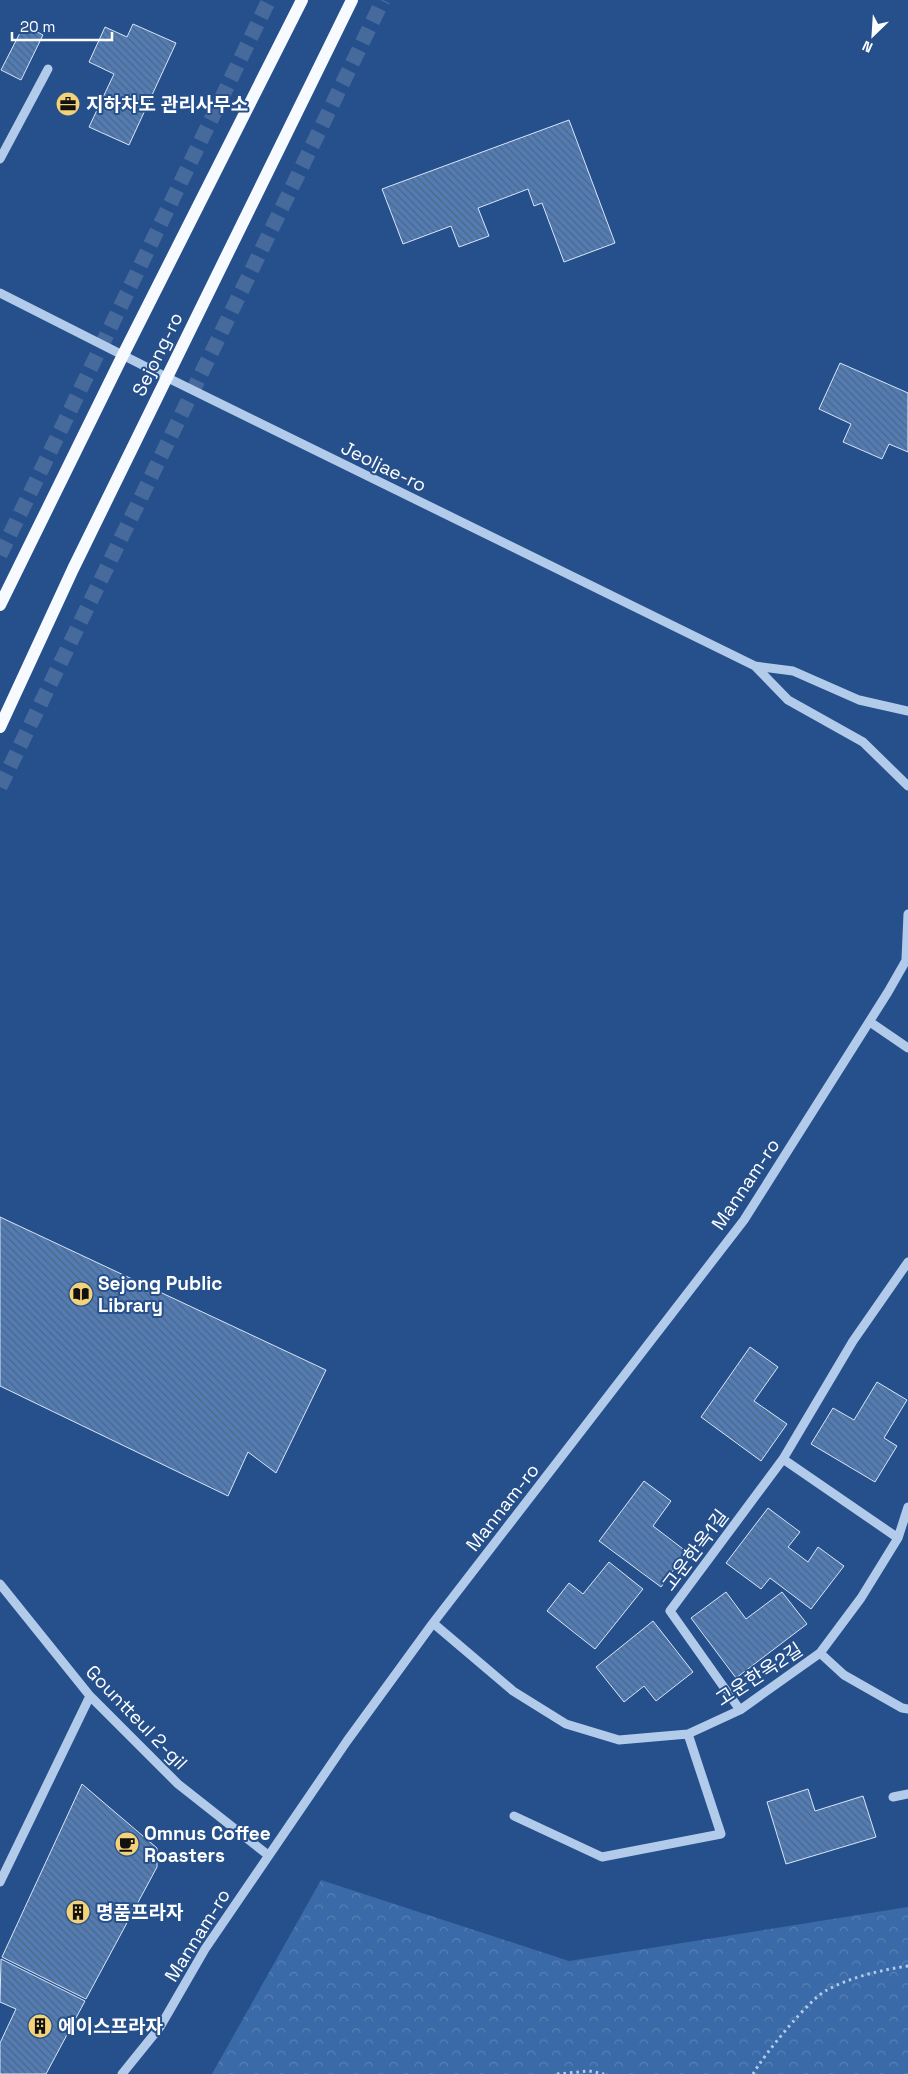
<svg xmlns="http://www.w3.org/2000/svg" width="908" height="2074" font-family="'Space Grotesk','Noto Sans KR',sans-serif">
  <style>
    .forest { fill: url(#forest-crowns) }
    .building { fill: url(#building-back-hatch); stroke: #d8e6f8 }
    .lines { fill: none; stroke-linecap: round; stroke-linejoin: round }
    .highway-tunnel { stroke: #476a9c; stroke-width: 15; stroke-dasharray: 15 8; stroke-linecap: butt }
    .path { stroke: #b3cbea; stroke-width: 3; stroke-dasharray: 2.5 4; stroke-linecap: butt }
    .minor { stroke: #b3cbea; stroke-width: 9 }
    .major { stroke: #f7fafe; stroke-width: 12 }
    .labels { text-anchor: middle; stroke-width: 4; stroke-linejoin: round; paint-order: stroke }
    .poi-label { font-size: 19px; font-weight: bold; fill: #fff; stroke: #26508b; text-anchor: start }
    .street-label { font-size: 19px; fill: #fff; stroke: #26508b }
  </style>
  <defs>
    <pattern id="forest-crowns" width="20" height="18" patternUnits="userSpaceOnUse" patternTransform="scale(1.25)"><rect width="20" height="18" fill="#3a6aa7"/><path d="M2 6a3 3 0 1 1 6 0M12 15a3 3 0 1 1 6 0" fill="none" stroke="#5880b4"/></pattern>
    <pattern id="building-back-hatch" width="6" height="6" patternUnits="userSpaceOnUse" patternTransform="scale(1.25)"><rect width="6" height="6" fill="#527cb3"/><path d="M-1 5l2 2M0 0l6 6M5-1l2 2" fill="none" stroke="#4f6685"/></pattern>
  </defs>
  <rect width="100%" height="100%" fill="#26508b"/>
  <path class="forest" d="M321,1880L569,1961L908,1907V2074H212Z"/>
  <path class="building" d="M133,24L176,43L129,145L89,127L114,74L89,62L105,27L127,37Z
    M24,25L43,35L21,80L1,70Z
    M569,120L615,243L564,262L542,203L534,206L528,189L478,208L489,236L459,247L451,226L403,244L382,189Z
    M840,363L908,393V452L889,444L882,459L843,442L851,424L819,409Z
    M0,1217L326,1370L276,1473L248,1452L228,1496L0,1386Z
    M750,1347L778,1367L754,1401L787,1424L761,1461L701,1417Z
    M877,1382L907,1400L884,1438L897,1446L875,1482L811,1444L833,1408L854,1420Z
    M644,1481L671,1501L653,1526L687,1552L661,1587L599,1541Z
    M768,1508L800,1532L788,1547L808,1562L818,1547L844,1566L811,1609L770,1578L761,1589L726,1563Z
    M609,1562L643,1589L595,1649L547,1611L569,1583L583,1594Z
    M726,1592L746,1619L782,1592L807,1624L736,1678L691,1618Z
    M653,1621L693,1672L656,1701L644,1686L624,1702L596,1667Z
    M82,1784L157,1848V1867L86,1999L2,1957Z
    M808,1789L815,1811L863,1796L876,1837L786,1864L767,1802Z
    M1,1959L85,2001L46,2074H0V2043L16,2009L0,2002Z"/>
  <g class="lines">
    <path class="highway-tunnel" d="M0,555L269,0
      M0,787L383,0"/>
    <path class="path" d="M557,2074L589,2071L604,2074
      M753,2074C763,2056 810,1998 827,1990C851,1977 881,1970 908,1966"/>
    <path class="minor" d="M0,159L48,69
      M0,293L166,377L755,666
      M908,711L859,700L793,671L755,666L788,700L863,742L908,786
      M906,959L908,914
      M870,1022L908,1048
      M783,1459L898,1538
      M0,1584L90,1696L178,1784L268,1855
      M433,1623L513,1691L566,1724L619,1740L688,1734L740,1710L820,1653L861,1598L898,1538L908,1507
      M820,1653L844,1675L902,1708L908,1709
      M740,1710L670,1611L783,1459L853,1341L908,1262
      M893,1797L908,1794
      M514,1816L602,1857L721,1834L688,1734
      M0,1882L90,1696
      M122,2074L160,2027L205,1949L347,1741L433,1623L744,1220L888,992L908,957"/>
    <path class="major" d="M0,605L123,355L302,0
      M0,727L73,569L352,0"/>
  </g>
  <defs>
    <symbol id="office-disc" viewBox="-11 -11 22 22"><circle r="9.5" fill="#f3d278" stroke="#26508b"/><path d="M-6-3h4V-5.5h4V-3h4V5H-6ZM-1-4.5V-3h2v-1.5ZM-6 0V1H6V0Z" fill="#111"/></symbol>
    <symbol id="library-disc" viewBox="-11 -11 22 22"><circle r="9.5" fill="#f3d278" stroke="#26508b"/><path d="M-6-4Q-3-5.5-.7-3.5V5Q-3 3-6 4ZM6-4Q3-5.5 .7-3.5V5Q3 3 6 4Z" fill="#111"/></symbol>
    <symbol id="cafe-disc" viewBox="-11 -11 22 22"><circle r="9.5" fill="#f3d278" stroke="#26508b"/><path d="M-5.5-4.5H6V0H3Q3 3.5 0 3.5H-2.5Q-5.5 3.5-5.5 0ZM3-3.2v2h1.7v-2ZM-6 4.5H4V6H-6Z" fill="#111"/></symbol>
    <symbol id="building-disc" viewBox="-11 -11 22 22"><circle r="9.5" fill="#f3d278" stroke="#26508b"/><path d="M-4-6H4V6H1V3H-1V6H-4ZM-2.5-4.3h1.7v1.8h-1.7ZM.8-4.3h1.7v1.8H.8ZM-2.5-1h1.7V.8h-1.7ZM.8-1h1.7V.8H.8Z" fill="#111"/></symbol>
  </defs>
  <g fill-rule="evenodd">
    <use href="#office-disc" x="54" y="90" width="28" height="28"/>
    <use href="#library-disc" x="67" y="1280" width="28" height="28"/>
    <use href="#cafe-disc" x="113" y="1830" width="28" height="28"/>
    <use href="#building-disc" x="64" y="1898" width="28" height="28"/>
    <use href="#building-disc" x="26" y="2012" width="28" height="28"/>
  </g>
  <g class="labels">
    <g class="poi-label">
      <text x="86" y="111">지하차도 관리사무소</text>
      <text x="98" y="1290">Sejong Public<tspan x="98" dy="22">Library</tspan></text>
      <text x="144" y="1840">Omnus Coffee<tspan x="144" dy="22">Roasters</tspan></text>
      <text x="96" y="1919">명품프라자</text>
      <text x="58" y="2033">에이스프라자</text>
    </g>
    <g class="street-label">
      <text transform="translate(157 354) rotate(-64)" y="7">Sejong-ro</text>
      <text transform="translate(384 466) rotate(26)" y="7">Jeoljae-ro</text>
      <text transform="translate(745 1184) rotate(-56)" y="7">Mannam-ro</text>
      <text transform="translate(502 1507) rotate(-52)" y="7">Mannam-ro</text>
      <text transform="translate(695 1550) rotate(-53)" y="7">고운한옥1길</text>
      <text transform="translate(759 1674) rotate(-33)" y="7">고운한옥2길</text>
      <text transform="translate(137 1717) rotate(46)" y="7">Gountteul 2-gil</text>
      <text transform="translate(197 1935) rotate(-58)" y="7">Mannam-ro</text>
    </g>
  </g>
  <g transform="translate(873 35) rotate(205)" stroke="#26508b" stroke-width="4" paint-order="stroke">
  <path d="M0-4L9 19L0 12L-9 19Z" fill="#ffffff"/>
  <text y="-8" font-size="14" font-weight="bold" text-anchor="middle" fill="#ffffff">N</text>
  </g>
  <path d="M12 32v8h100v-8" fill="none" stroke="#ffffff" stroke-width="2.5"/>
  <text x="20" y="32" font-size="15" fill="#ffffff" stroke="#26508b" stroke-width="4" paint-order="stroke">20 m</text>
</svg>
